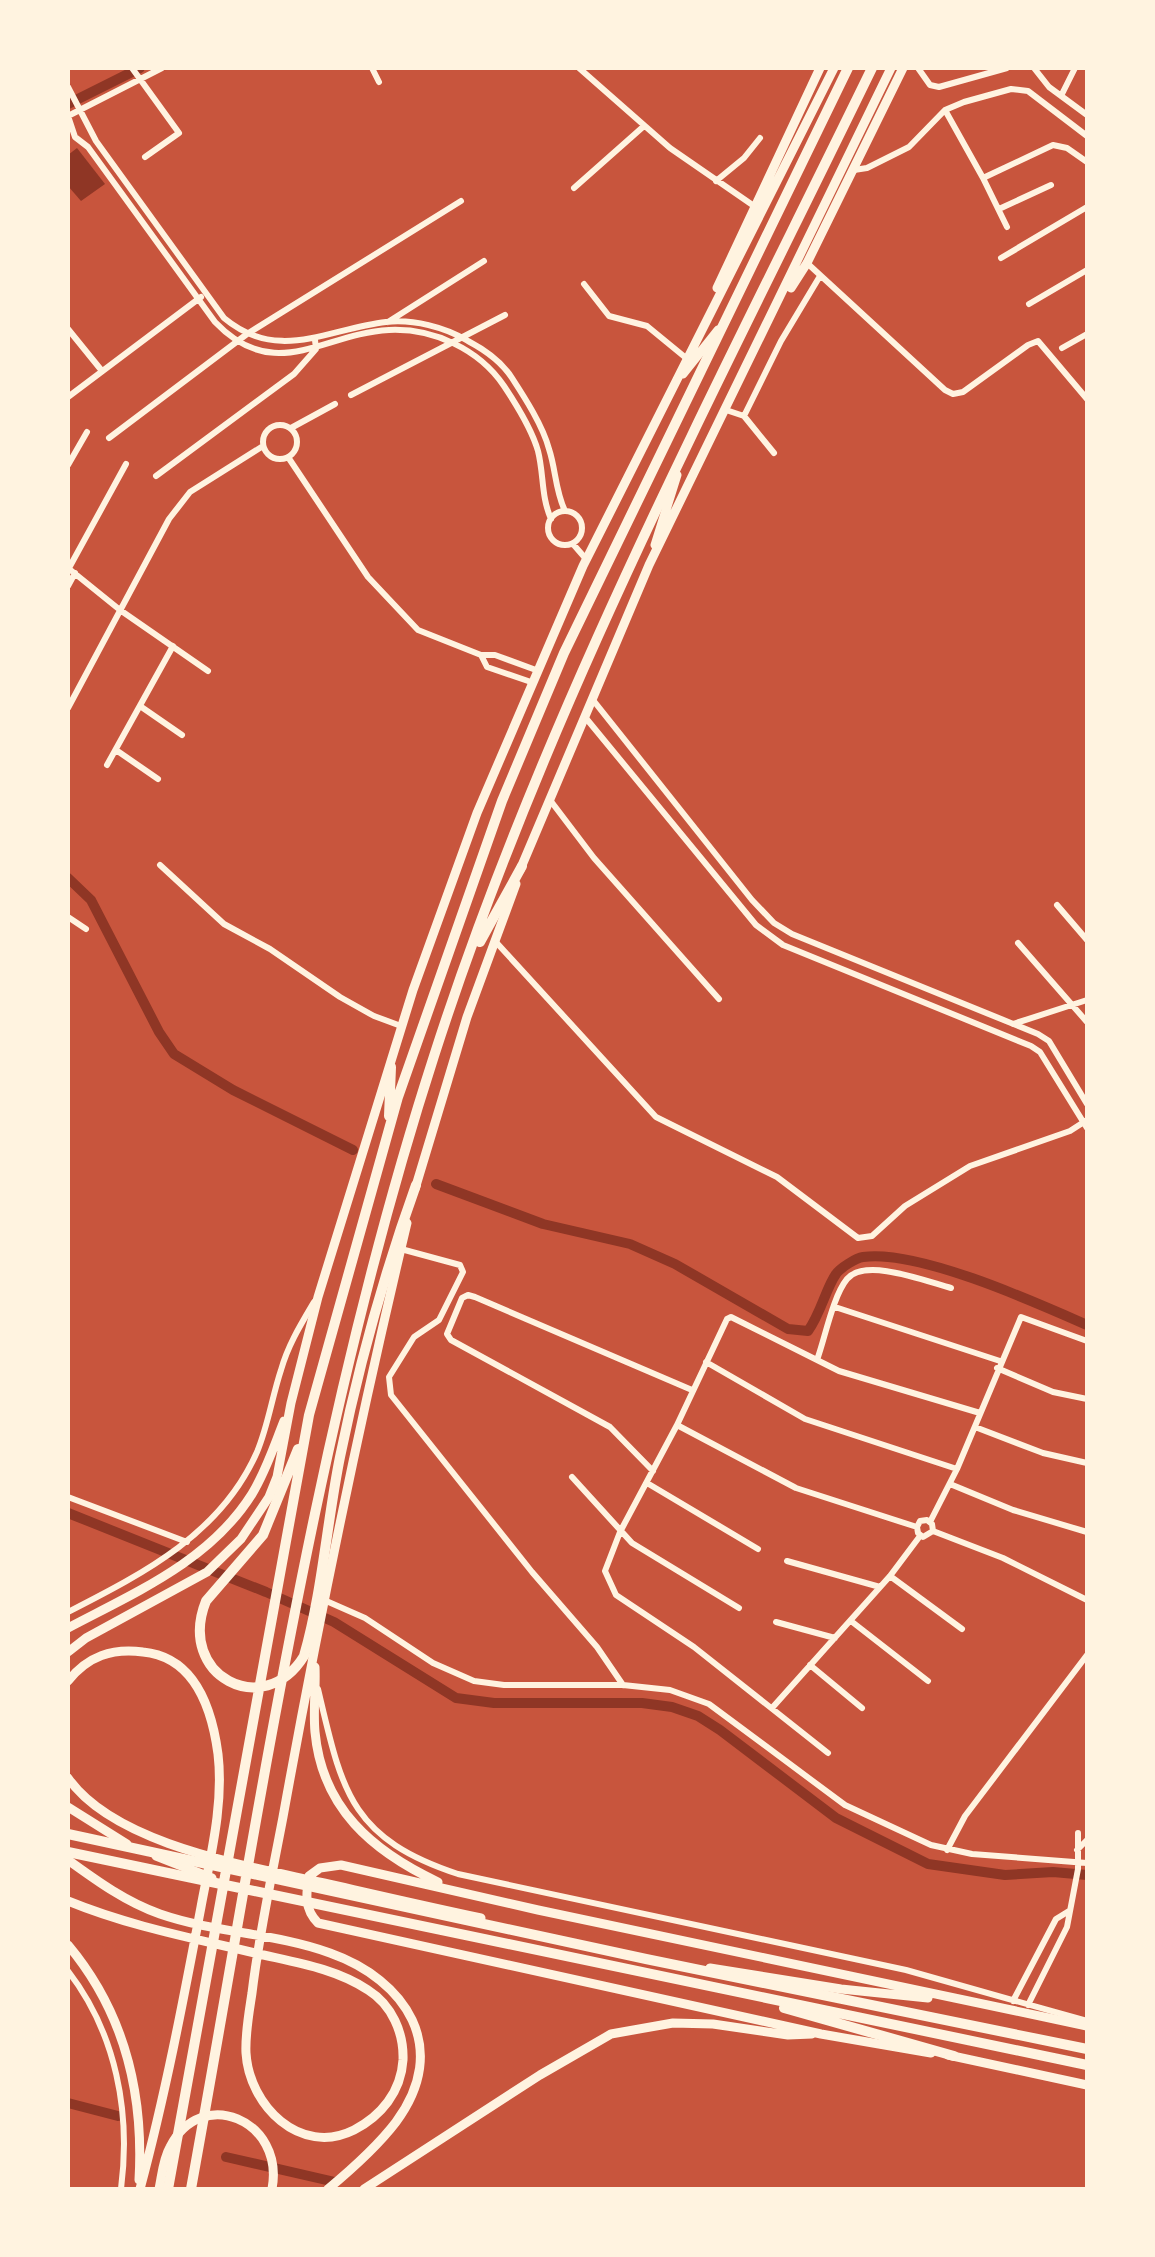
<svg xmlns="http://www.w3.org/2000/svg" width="1155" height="2257" font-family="'Exo 2',sans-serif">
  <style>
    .water { fill: #8f3625 }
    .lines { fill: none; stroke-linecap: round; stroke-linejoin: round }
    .canal { stroke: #8f3625; stroke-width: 10 }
    .minor { stroke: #fff3e0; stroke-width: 6 }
    .secondary { stroke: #fff3e0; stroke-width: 9 }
    .primary { stroke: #fff3e0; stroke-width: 10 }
  </style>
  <rect width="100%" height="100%" fill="#c8553d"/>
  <path class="water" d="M77,148L105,184L81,201L68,186V155Z"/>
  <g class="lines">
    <path class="canal" d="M68,104L140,68
      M68,878L91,900L159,1032L174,1054L233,1090L353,1150
      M436,1184L543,1224L630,1244L675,1264L788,1329L808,1331C821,1313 826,1288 836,1274C840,1268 856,1258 863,1257C917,1249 1035,1302 1087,1325
      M68,1513L266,1592L334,1622L456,1698L494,1703H642L672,1707L698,1716L720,1730L836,1818L928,1864L1005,1875L1053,1872L1087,1875
      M68,2103L118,2116
      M226,2157L335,2182"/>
    <path class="minor" d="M132,68L179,133L145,157
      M372,68L379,82
      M579,68L670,148L754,206
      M918,68L930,85L939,87L1007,68
      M1034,68L1049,87L1087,115
      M68,87L96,141L224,318C278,363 327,329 386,322C413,319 445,327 468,341C485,350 502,362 512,378C525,398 543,426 549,449C556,470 555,490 565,511
      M1061,96L1075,68
      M945,110L983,178L1053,145L1067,148L1087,162
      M68,116L75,137L88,147L215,322C275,385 324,333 389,330C433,328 479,349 504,386C516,404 532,430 538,451C544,475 541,496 551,519
      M68,116L162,68
      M854,170L867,168L909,147L945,110L964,102L1011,89L1028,91L1087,136
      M983,178L1007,227
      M716,181L744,158L760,138
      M574,188L644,126
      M999,209L1051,185
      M1001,258L1087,207
      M807,263L945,390L953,394L963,392L1028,345L1038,341L1087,399
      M584,284L609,316L647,326L686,358
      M1029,304L1087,270
      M388,322L484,261
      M68,329L102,371
      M1062,348L1087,334
      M351,395L505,315
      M68,397L201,297
      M726,410L744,416L781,341L820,276
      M744,416L774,453
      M263 442a17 17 0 1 1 34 0a17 17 0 1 1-34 0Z
      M291,428L335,404
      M109,438L247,334L461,201
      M288,457L368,577L418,630L481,655
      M68,465L87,432
      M156,476L294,374L316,349L315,340
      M548 528a17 17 0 1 1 34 0a17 17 0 1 1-34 0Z
      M573,544L586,559
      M68,568L120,610L208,671
      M69,568L126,464
      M68,586L75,573
      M531,682L487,667L481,655H495L536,670
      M593,700L752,900L774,923L792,934L1038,1034L1049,1041L1087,1104
      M140,706L182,735
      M68,708L169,519L190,492L263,446
      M585,717L756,925L783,945L1031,1046L1040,1052L1087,1128
      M116,750L158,779
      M107,765L173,646
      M550,800L594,858L719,999
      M160,865L224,924L270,949L340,997L374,1016L401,1026
      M1057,905L1087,940
      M68,917L86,929
      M495,941L656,1117L777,1177L858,1238L872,1236L905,1206L970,1166L1070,1131L1087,1120
      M1018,943L1087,1022
      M1013,1024L1087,1000
      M401,1249L460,1265L463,1272L439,1320L414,1337L389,1377L391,1395L532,1572L597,1647L623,1685
      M835,1307L1000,1361
      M817,1360C825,1338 833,1296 847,1279C865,1257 928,1282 951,1288
      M706,1362L805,1419L957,1469
      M997,1368L1053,1392L1087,1399
      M677,1425L796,1488L917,1527
      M975,1427L1043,1453L1087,1463
      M653,1471L610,1427L451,1340L447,1334L462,1298L468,1295L475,1297L692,1390
      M572,1477L632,1543L739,1608
      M647,1483L758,1549
      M950,1484L1013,1510L1087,1532
      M68,1497L187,1542
      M930,1522L957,1469L1021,1317L1087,1341
      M933,1531L923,1537L918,1533L917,1527L920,1521L927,1520L932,1524L933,1531L1003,1558L1087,1600
      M787,1561L880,1587
      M890,1576L962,1629
      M324,1600L365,1618L433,1663L474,1681L504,1685H623L670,1690L709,1704L845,1805L931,1845L972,1854L1087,1863
      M68,1612C144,1573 221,1534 257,1452C268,1426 272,1397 281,1370C288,1345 301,1324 314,1302
      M851,1621L928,1681
      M776,1622L835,1638
      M810,1665L862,1708
      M318,1689C342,1790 349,1838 458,1874L906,1970L1087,2021
      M772,1708L890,1576L920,1536
      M828,1753L694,1647L616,1595L605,1571L620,1532L677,1425L727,1319L731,1317L839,1371L980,1413
      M947,1850L965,1816L1087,1655
      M1077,1850L1087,1840
      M68,1971C116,2033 131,2112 121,2189
      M1013,2001L1056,1919L1069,1911
      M1028,2005L1067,1927L1078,1869V1833"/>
    <path class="secondary" d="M717,288L820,68
      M791,288L807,263L903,68
      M683,374L718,330
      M655,545L677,475
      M520,870L649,565L891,68
      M415,1189L467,1017L516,884
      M68,1628C136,1592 210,1561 252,1494C266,1471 274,1446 284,1421
      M68,1652L86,1638L207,1572L241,1539L269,1497L277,1477L291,1403L318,1297L413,990L477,813L583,566L834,68
      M315,1667C316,1688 313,1710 315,1732C322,1808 372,1851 438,1882
      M68,1681C88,1656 112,1648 143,1652C195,1657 212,1709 218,1754C224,1805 210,1858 201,1907C183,2002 165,2096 140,2189
      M68,1778C115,1845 249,1866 324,1883C377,1895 429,1907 481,1918
      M68,1807L127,1844
      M156,1856L212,1878
      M68,1860C97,1881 126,1902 160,1914C215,1933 275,1933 330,1953C406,1980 451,2048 396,2122C377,2147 352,2169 328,2189
      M68,1901C129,1926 192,1938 255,1953C293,1962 335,1968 368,1990C392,2005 404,2033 403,2060C401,2092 381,2116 354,2130C300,2157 249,2105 246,2053C245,2034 249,2013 252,1993C259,1934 272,1875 283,1817C319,1618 360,1420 407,1223
      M68,1945C125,2013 144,2093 139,2180
      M710,1968L841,1989L928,1998
      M931,2053L821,2034L318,1923C304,1909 306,1894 309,1876L320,1868L341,1865L538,1910L1087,2026
      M948,2055L1087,2085
      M159,2189C162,2175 163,2159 170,2147C201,2085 285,2120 272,2189
      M364,2189L540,2075L611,2034L673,2023L713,2024L788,2035L812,2034"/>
    <path class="primary" d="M480,942L522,866
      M389,1116L391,1067
      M298,1449L263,1535L206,1601C176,1676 264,1721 304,1656C322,1594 327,1521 340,1457C359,1364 384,1274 416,1185
      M68,1834L646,1959L1087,2049
      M68,1852L1087,2065
      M784,2008L954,2056
      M168,2189L309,1415L398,1097L502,801L564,653L848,68
      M191,2189C260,1809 315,1424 434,1056C545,711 714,393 872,68"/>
  </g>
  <rect width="1155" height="2257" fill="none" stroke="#fff3e0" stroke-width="140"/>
</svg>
